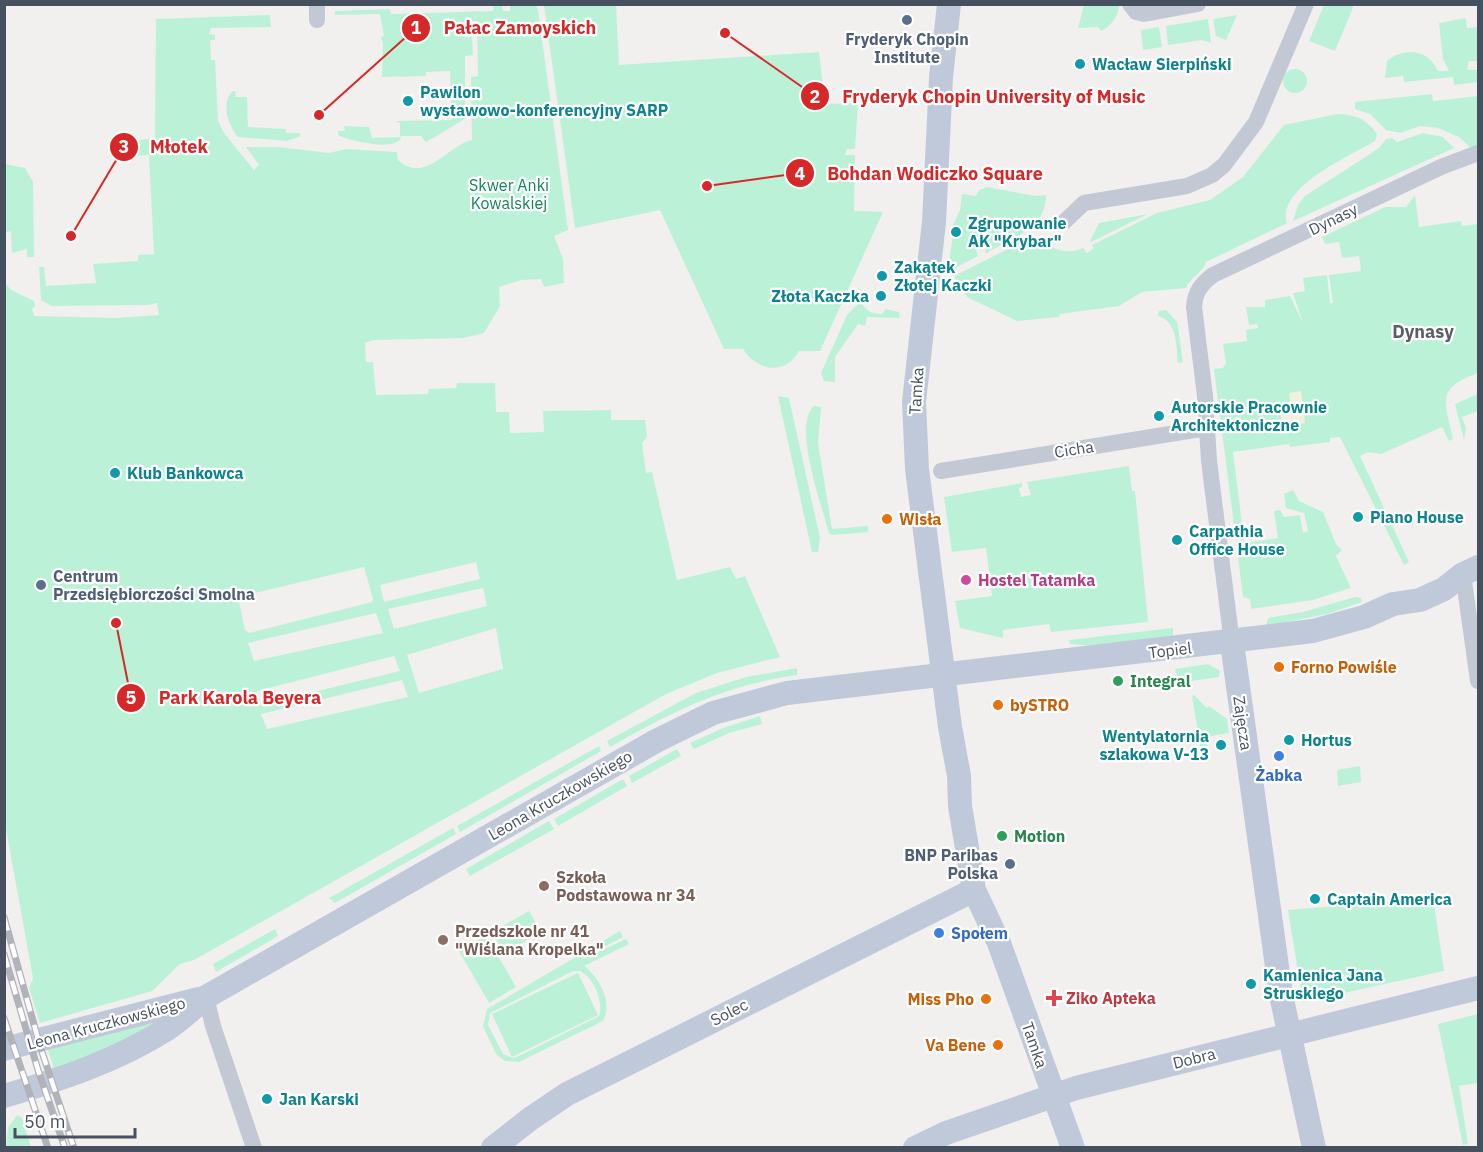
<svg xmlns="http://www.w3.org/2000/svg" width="1483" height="1152" font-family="'IBM Plex Sans',sans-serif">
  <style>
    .green { fill: #bbf2d7; fill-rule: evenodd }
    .sand { fill: #f4f0df }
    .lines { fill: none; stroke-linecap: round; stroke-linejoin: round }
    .street { stroke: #c2c9d5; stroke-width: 16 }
    .secondary { stroke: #c0c9d9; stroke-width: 24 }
    .rail-casing { stroke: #b1b3ba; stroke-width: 7 }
    .rail { stroke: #fff; stroke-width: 4.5; stroke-dasharray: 14; stroke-linecap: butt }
    .service-dot { fill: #5c6f8a; stroke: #fff; stroke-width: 2 }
    .culture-dot { fill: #0f9aa8; stroke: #fff; stroke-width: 2 }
    .food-dot { fill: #e8710a; stroke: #fff; stroke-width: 2 }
    .hotel-dot { fill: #d1479c; stroke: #fff; stroke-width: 2 }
    .leisure-dot { fill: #2e9e5b; stroke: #fff; stroke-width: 2 }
    .shop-dot { fill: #3f7fe0; stroke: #fff; stroke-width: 2 }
    .education-dot { fill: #8d6e63; stroke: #fff; stroke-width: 2 }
    .health-dot { fill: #e0444e; stroke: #fff; stroke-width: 2 }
    .labels { text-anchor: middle; stroke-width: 4.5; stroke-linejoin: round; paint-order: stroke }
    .service-label { font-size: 16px; font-weight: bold; fill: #4e5e75; stroke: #fff }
    .culture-label { font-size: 16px; font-weight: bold; fill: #0d838f; stroke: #fff; text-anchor: start }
    .park-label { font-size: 16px; fill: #108659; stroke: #fff }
    .street-label { font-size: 16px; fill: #46505e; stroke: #fff }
    .food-label { font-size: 16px; font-weight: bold; fill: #c56008; stroke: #fff; text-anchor: start }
    .hotel-label { font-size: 16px; font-weight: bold; fill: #b23c85; stroke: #fff; text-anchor: start }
    .leisure-label { font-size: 16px; font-weight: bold; fill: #27864d; stroke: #fff; text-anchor: start }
    .shop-label { font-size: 16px; font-weight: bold; fill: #366cbe; stroke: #fff }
    .education-label { font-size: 16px; font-weight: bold; fill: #785e54; stroke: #fff; text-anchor: start }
    .health-label { font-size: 16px; font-weight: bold; fill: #be3a42; stroke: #fff; text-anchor: start }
    .neighbourhood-label { font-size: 18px; font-weight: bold; fill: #5b5e65; stroke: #fff }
    .leader { fill: none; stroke: #d62828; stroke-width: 2 }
    .callout-dot { fill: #d62828; stroke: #fff; stroke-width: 2 }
    .mark-label { font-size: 18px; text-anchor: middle; font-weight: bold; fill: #fff }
    .callout-label { font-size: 18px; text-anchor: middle; font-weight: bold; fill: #d62828; stroke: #fff; stroke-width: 4.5; stroke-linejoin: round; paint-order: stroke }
  </style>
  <rect width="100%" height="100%" fill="#f2efef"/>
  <path class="green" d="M494,4L502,5L503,11H510V5H536L538,10L568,230L554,236L563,259L564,283L544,287L541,279L521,280L499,287L500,306L484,333L463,338L373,340L365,343L366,362H373L376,395L428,394L429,389L456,388L457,383H495L496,412H509L510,433L544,432L543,411L611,410V420H645L647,437L642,443L646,473L652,472L677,580L730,567L736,579L745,576L780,657L717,673L666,694L194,960L180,964L152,991L40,1023L29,988L33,978L4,818L5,283L11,290L34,301L35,306L32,309L34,316L116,318L159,315L157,303L148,305L52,306L41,300L39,267H44L46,286L96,283L93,264L138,261V255L154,254L149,155L115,157L114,143L155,138L156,19L270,15L271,27L211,28L209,34L215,35V40H210L211,60H215L218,121L224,133L254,170L259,165L246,147H279L329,153L346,149L397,152L398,160C425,185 448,145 472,140L471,77L478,76L477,21L464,22V37H472L473,55L465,56V119L426,142L421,136H400V123L396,121L452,120L450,71L426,72V76L382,77L383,43L381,37L384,36L380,14L335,15V11L390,9L391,14L493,11ZM476,562L480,579L384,602L380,585ZM364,567L373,599L372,602L249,633L245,630L238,597ZM483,588L487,606L394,629L388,609ZM376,613L383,633L254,661L248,643ZM496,628L503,669L419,693L407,655ZM394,656L400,671L260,705L257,691ZM402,680L408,697L267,729L261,714Z
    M544,5H616L619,65L819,52L825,104L858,103L855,149H847L845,155H855L854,211L883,212L820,351H799C785,376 757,371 743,349H724L660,210L575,228Z
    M1084,5H1119C1119,16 1111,26 1101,31L1098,27L1078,28Z
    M1324,5H1354L1335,51L1309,41Z
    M1237,15L1226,40L1216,36L1213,19Z
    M1466,18L1467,28L1478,27V61H1469L1467,70H1478V82L1454,85L1453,77L1404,82L1403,76L1385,78L1387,61C1404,47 1428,49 1438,71H1449L1443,59L1439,23Z
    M1208,19L1211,43L1202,40L1168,45L1166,26Z
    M1159,27L1162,47L1143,50L1141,30Z
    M1283 81a12 12 0 1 1 24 0a12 12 0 1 1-24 0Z
    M233,91H235L236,97H247L248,127L286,129V133H299L301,136L287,141L238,137C228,125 220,103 233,91Z
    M1432,94L1433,101L1478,96V147L1472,149L1459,137L1438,128L1420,126L1400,133L1386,130L1370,114L1355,109V102Z
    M1337,114C1356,114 1367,120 1377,134L1375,141C1350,156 1276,188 1287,223L1206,262C1202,274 1190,277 1186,288L1142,292L1119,306L1060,314L1059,317L1017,321L967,297L954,276L1034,236C1050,246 1063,257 1083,248L1087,253L1094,248L1092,245L1157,213L1210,200L1243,177L1284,125Z
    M344,126L369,127L372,138L401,137L400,140C391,150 349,141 338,135V131H345Z
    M1423,133L1443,137L1454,148L1293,221L1298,205L1305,196L1379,148L1386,139L1392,138L1397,142Z
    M5,164L25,168L33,182L34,257H27V249L12,253L11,231L5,233Z
    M987,187L1035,196L1046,195C1047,228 1010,240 986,253L984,245L975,244L978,256L951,270L948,268L953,235H956V229L952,227L960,210L962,194L976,196L979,190Z
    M1415,195L1419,227L1461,221L1462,226L1478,224V373C1435,388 1445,402 1453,439L1449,441L1442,427L1381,454L1368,452L1360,456L1409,562L1404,565L1340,437L1330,438V442L1290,447L1289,444L1233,452L1242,524L1234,525L1214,369L1223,368L1226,363L1223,344L1247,341L1246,330L1258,328L1257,324L1249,325L1246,307H1265V300L1290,296L1303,323L1293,293L1305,291L1303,278L1327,275L1330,303H1333L1329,275L1361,271L1359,256L1342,258L1339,242L1325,244L1322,237L1385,207H1406Z
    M1148,214L1091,242L1090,241L1099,223Z
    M861,301C864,309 872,315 882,314L886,309L899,312L900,318L867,317L865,326L858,324L835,357V382L824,381L821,373L847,315Z
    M1166,310L1177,322L1183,362L1178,363C1176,346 1178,322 1158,316L1159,311Z
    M1478,394V411L1462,417L1466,428L1464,440L1455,404Z
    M778,396L789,398L820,538L818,552H812Z
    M814,406L821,407L818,443L832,529L868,526V532L831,535L829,533C822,506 792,425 814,406Z
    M1129,466L1132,491H1135L1148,622L1051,632L1049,624L1003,630V638L960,628L955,601L992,596L986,548L952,552L944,497L1022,483V487L1019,488L1021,497L1031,495L1027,482Z
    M1293,490L1299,501L1323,512L1336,544L1342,550L1336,556L1351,588L1313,600L1251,609L1250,599L1243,597L1236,541L1244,539L1245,543L1278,538L1274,511L1280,510L1284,517L1300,515L1303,533L1308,531L1304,513L1286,508L1284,494Z
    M1355,597L1361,598L1362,602L1327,614L1266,626L1268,618L1303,612Z
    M1173,628V636L1094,646L1070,644L1069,640Z
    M1208,664L1220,671L1219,677L1185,682L1177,676L1175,669Z
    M797,668V675C725,685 673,711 610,747L607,741L696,693L746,677Z
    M1194,695L1207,708L1209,706L1227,719L1229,733L1206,737L1208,752L1204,754L1201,751L1192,696Z
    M760,716L762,724L729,733L694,749L690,743L723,728Z
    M599,746L601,751L460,832L457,826Z
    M677,749L681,756L632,783L629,776Z
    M1360,766L1361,782L1338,786L1337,770Z
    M623,779L627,786L558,826L554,819Z
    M549,821L554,829L470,876L466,869Z
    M453,828L456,834L335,903L329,898Z
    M1433,898L1444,971L1303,1002L1288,910Z
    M529,911L541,932L504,954L492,932Z
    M275,929L278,936L216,972L213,964Z
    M620,931L623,937L578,961L626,939L629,944L584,966C600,978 613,1003 603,1021L519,1062L505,1061L496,1054L483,1026L487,1009ZM573,971H580C594,978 604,1002 599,1016L519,1056L513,1058L503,1054L488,1025L490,1013Z
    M486,935L516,987L489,1003L459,951Z
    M578,973L598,1015L512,1057L492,1014Z
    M1478,1014V1083L1459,1086L1468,1144L1463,1145L1438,1024Z
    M152,1021L155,1023L133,1037L55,1072L48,1050Z
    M17,1115L22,1118L31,1147H6L8,1128Z"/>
  <path class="sand" d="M1301,391L1305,423L1282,426L1280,411L1291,409L1289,393Z"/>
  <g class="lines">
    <path class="street" d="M317,4V20
      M1130,4L1136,12L1144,14L1198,4
      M1064,222L1084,203L1187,186L1212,175L1224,165L1256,122L1306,4
      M941,471L1207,428
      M1463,574L1478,681
      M1232,643L1209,461L1205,396L1194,307C1195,292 1201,284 1213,275L1441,167L1478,153
      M206,997L213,1026L254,1148"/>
    <path class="secondary" d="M949,4L941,77L934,222L914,402L917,469L950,727L959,776L960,806L974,890L999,943L1073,1148
      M1232,643L1281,995L1314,1148
      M4,1049L198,999
      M4,1096C62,1079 116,1061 167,1029C181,1020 193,1008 206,997L656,741L713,713L787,693L1313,631L1364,617L1393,604L1420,600L1444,589L1463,574L1478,567
      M493,1148L530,1119L567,1094L974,890
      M915,1148L946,1133L1076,1088L1478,988"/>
    <defs>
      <path id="rail" d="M4,917L40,1046L74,1148
        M4,954L38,1070L65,1148
        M4,1018L48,1148"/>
    </defs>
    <use href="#rail" class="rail-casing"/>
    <use href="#rail" class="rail"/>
  </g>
  <g class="service-dot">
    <circle cx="907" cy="20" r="6"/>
    <circle cx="41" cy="585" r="6"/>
    <circle cx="1010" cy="864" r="6"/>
  </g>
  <g class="culture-dot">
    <circle cx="1080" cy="64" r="6"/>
    <circle cx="408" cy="101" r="6"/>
    <circle cx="956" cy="232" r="6"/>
    <circle cx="882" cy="276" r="6"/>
    <circle cx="881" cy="296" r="6"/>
    <circle cx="1159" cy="416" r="6"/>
    <circle cx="115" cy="473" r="6"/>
    <circle cx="1358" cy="517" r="6"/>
    <circle cx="1177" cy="540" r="6"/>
    <circle cx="1289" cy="740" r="6"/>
    <circle cx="1221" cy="745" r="6"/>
    <circle cx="1315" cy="899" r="6"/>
    <circle cx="1251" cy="984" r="6"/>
    <circle cx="267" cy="1099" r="6"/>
  </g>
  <g class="food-dot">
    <circle cx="887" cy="519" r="6"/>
    <circle cx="1279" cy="667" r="6"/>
    <circle cx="998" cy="705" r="6"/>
    <circle cx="986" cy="999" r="6"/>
    <circle cx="998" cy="1045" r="6"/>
  </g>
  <circle class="hotel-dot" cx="966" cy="580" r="6"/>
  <g class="leisure-dot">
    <circle cx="1118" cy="681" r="6"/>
    <circle cx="1002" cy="836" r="6"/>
  </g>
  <g class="shop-dot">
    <circle cx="1279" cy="756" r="6"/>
    <circle cx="939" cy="933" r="6"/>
  </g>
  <g class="education-dot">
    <circle cx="544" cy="886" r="6"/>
    <circle cx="443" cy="940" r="6"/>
  </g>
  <path class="health-dot" d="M1051 989h6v6h6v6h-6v6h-6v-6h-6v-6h6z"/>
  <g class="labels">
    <g class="service-label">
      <text x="907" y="45">Fryderyk Chopin<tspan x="907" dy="18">Institute</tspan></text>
      <text x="53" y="582" text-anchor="start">Centrum<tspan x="53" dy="18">Przedsiębiorczości Smolna</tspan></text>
      <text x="998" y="861" text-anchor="end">BNP Paribas<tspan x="998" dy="18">Polska</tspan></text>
    </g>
    <g class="culture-label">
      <text x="1092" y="70">Wacław Sierpiński</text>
      <text x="420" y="98">Pawilon<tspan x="420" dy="18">wystawowo-konferencyjny SARP</tspan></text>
      <text x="968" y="229">Zgrupowanie<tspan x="968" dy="18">AK "Krybar"</tspan></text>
      <text x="894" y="273">Zakątek<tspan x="894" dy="18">Złotej Kaczki</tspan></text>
      <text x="869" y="302" text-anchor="end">Złota Kaczka</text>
      <text x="1171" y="413">Autorskie Pracownie<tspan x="1171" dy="18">Architektoniczne</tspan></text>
      <text x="127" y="479">Klub Bankowca</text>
      <text x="1370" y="523">Piano House</text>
      <text x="1189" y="537">Carpathia<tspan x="1189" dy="18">Office House</tspan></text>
      <text x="1209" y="742" text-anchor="end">Wentylatornia<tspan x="1209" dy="18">szlakowa V-13</tspan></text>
      <text x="1301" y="746">Hortus</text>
      <text x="1327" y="905">Captain America</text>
      <text x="1263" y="981">Kamienica Jana<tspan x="1263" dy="18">Struskiego</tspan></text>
      <text x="279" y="1105">Jan Karski</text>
    </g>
    <g class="park-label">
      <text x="509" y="191">Skwer Anki<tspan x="509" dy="18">Kowalskiej</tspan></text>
    </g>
    <g class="street-label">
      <text transform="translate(1333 219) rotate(-26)" y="6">Dynasy</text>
      <text transform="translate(916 391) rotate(-86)" y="6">Tamka</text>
      <text transform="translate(1074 449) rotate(-9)" y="6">Cicha</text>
      <text transform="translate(1170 650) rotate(-7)" y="6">Topiel</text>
      <text transform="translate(1243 723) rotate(82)" y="6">Zajęcza</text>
      <text transform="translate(560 795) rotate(-30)" y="6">Leona Kruczkowskiego</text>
      <text transform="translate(729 1012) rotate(-27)" y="6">Solec</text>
      <text transform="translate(106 1023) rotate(-15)" y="6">Leona Kruczkowskiego</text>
      <text transform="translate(1035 1045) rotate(71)" y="6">Tamka</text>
      <text transform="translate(1194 1058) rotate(-14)" y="6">Dobra</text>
    </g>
    <g class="food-label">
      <text x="899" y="525">Wisła</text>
      <text x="1291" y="673">Forno Powiśle</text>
      <text x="1010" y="711">bySTRO</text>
      <text x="974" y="1005" text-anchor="end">Miss Pho</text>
      <text x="986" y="1051" text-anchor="end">Va Bene</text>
    </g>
    <g class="hotel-label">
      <text x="978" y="586">Hostel Tatamka</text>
    </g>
    <g class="leisure-label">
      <text x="1130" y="687">Integral</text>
      <text x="1014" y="842">Motion</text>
    </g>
    <g class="shop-label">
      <text x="1279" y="781">Żabka</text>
      <text x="951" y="939" text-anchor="start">Społem</text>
    </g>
    <g class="education-label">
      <text x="556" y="883">Szkoła<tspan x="556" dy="18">Podstawowa nr 34</tspan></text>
      <text x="455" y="937">Przedszkole nr 41<tspan x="455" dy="18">"Wiślana Kropelka"</tspan></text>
    </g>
    <g class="health-label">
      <text x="1066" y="1004">Ziko Apteka</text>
    </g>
    <g class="neighbourhood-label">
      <text x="1423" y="338">Dynasy</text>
    </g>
  </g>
  <path class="leader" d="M319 115L416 28M725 33L815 96M71 236L124 147M707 186L800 173M116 623L131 698"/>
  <g class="callout-dot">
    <circle cx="319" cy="115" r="6"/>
    <circle cx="725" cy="33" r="6"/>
    <circle cx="71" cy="236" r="6"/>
    <circle cx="707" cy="186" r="6"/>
    <circle cx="116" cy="623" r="6"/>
    <circle cx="416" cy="28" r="15"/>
    <circle cx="815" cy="96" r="15"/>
    <circle cx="124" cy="147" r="15"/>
    <circle cx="800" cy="173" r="15"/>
    <circle cx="131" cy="698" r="15"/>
  </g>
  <g class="mark-label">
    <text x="416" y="34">1</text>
    <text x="815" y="103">2</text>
    <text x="124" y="153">3</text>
    <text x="800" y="180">4</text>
    <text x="131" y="704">5</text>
  </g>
  <g class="callout-label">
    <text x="520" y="34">Pałac Zamoyskich</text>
    <text x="994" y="103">Fryderyk Chopin University of Music</text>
    <text x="179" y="153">Młotek</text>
    <text x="935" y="180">Bohdan Wodiczko Square</text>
    <text x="240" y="704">Park Karola Beyera</text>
  </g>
  <rect width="1483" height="1152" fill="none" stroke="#46505e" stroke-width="12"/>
  <path d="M15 1128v9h120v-9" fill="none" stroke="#46505e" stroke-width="3"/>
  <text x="24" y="1128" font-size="18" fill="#46505e" stroke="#ffffff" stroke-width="4.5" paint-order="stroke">50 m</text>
</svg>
